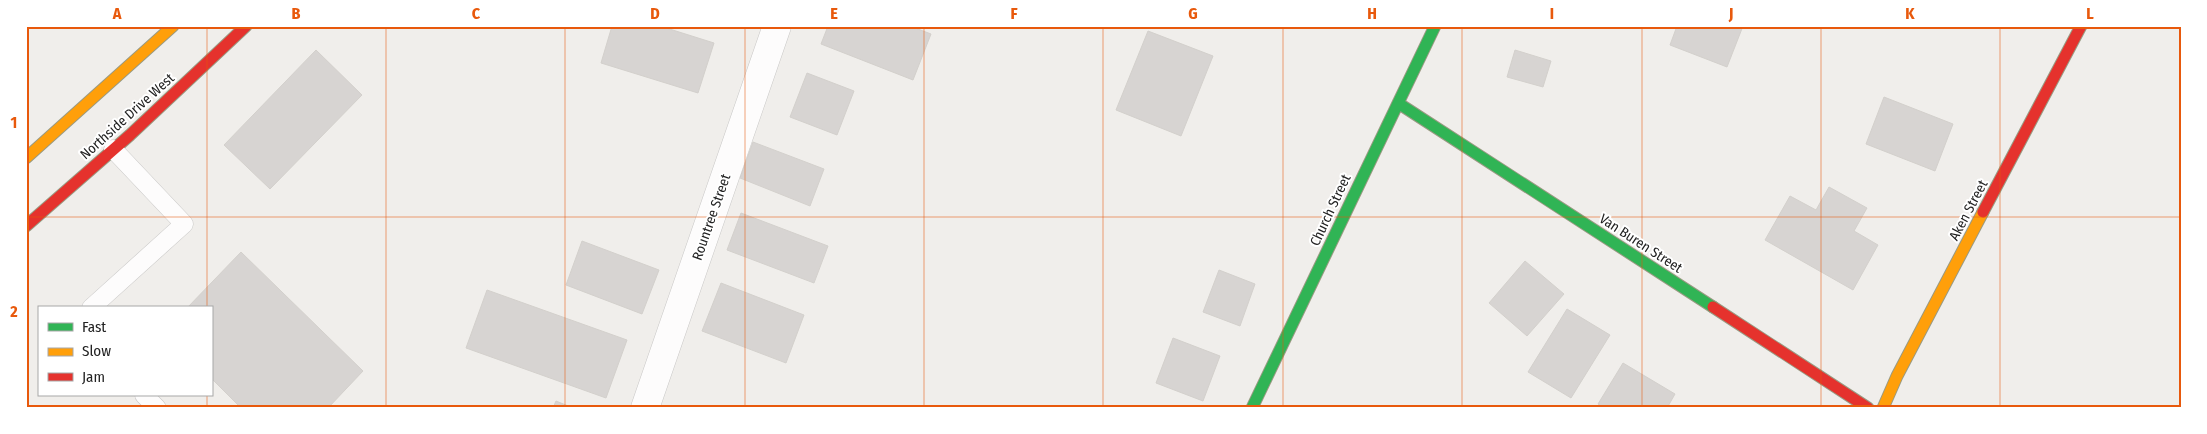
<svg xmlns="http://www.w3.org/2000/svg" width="2207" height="434" font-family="'Fira Sans Condensed',sans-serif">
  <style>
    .building { fill: #d7d4d2; stroke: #d3d0cc }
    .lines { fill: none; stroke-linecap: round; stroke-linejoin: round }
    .lane-casing { stroke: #c9c8c7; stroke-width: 19 }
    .street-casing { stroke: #c9c8c7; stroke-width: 29 }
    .fast-casing { stroke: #999a82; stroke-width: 13 }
    .slow-casing { stroke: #999a82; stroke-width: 13 }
    .jam-casing { stroke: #999a82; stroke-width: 13 }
    .lane { stroke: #fdfcfc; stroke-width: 18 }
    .street { stroke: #fdfcfc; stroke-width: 28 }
    .fast { stroke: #30b455; stroke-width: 11 }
    .slow { stroke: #ff9f0a; stroke-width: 11 }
    .jam { stroke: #e5322d; stroke-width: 11 }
    .grid { fill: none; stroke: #e8590c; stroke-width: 1; stroke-opacity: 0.55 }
    .labels { text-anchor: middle; stroke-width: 4; stroke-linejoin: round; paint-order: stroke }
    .street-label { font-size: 14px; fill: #222; stroke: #fff }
    .neatline { fill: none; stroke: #e8590c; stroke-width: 2 }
    .grid-label { font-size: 16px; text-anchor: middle; font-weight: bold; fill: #e8590c }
  </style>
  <rect width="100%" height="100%" fill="#f0eeeb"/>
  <path class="building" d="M612,26H660L714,43L698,93L601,63Z
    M828,26H910L931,34L913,80L821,44Z
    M1677,26H1743L1727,67L1670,45Z
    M1148,31L1213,56L1181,136L1116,110Z
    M316,50L362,95L270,189L224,145Z
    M1515,50L1551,61L1543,87L1507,77Z
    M807,73L854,91L837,135L790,117Z
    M1884,97L1953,124L1935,171L1866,144Z
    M753,142L824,169L810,206L740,178Z
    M1829,187L1867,208L1854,231L1878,245L1853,290L1765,240L1790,196L1816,210Z
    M741,213L828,246L814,283L727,250Z
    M582,241L659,270L642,314L566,285Z
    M241,252L363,371L328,408H241L211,378V308H187Z
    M1525,261L1564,294L1527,336L1489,303Z
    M1219,270L1255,284L1240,326L1203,312Z
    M721,283L804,315L786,363L702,331Z
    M487,290L627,340L606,398L466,348Z
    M1567,309L1610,335L1571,398L1528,372Z
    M1173,338L1220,356L1203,401L1156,383Z
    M1623,363L1675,394L1667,408H1604L1598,404Z
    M556,401L573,408H553Z"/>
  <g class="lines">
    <defs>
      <path id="lane" d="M91,308L184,224L113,149
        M144,395L157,408"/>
      <path id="street" d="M645,408L777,26"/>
      <path id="fast" d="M1398,103L1713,307
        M1252,408L1435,26"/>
      <path id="slow" d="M26,158L173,26
        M1883,408L1897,376L1983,212"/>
      <path id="jam" d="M1983,212L2081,26
        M26,226L130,135L246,26
        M1713,307L1868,408"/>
    </defs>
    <use href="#lane" class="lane-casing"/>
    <use href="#street" class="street-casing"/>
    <use href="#fast" class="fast-casing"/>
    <use href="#slow" class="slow-casing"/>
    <use href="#jam" class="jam-casing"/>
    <use href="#lane" class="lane"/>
    <use href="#street" class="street"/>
    <use href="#fast" class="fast"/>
    <use href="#slow" class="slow"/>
    <use href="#jam" class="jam"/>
  </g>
  <path class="grid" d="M207,26V308M386,26V408M565,26V408M745,26V408M924,26V408M1103,26V408M1283,26V408M1462,26V408M1642,26V408M1821,26V408M2000,26V408M26,217H2181M207,395V408"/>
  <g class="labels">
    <g class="street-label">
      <text transform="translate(127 116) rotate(-42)" y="5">Northside Drive West</text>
      <text transform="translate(1330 210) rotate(-65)" y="5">Church Street</text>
      <text transform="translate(1968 210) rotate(-62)" y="5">Aken Street</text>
      <text transform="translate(711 217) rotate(-71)" y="5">Rountree Street</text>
      <text transform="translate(1641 243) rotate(33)" y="5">Van Buren Street</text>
    </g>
  </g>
  <rect width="2207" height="434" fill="none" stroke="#ffffff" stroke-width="55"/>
  <rect x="38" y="306" width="175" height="90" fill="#ffffff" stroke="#a7a7a7"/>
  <rect x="48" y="323" width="25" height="8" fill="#30b455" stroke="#a7a7a7"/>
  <text x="82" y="332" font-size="15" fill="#222222">Fast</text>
  <rect x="48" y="348" width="25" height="8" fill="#ff9f0a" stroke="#a7a7a7"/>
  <text x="82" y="356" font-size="15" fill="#222222">Slow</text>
  <rect x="48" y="373" width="25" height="8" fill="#e5322d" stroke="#a7a7a7"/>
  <text x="82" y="382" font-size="15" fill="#222222">Jam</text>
  <rect x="28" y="28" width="2152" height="378" class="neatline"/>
  <g class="grid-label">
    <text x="117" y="19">A</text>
    <text x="296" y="19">B</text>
    <text x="476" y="19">C</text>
    <text x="655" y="19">D</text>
    <text x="834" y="19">E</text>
    <text x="1014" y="19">F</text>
    <text x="1193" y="19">G</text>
    <text x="1372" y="19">H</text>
    <text x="1552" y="19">I</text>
    <text x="1731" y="19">J</text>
    <text x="1910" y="19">K</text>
    <text x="2090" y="19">L</text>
    <text x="14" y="128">1</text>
    <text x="14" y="317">2</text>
  </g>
</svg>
